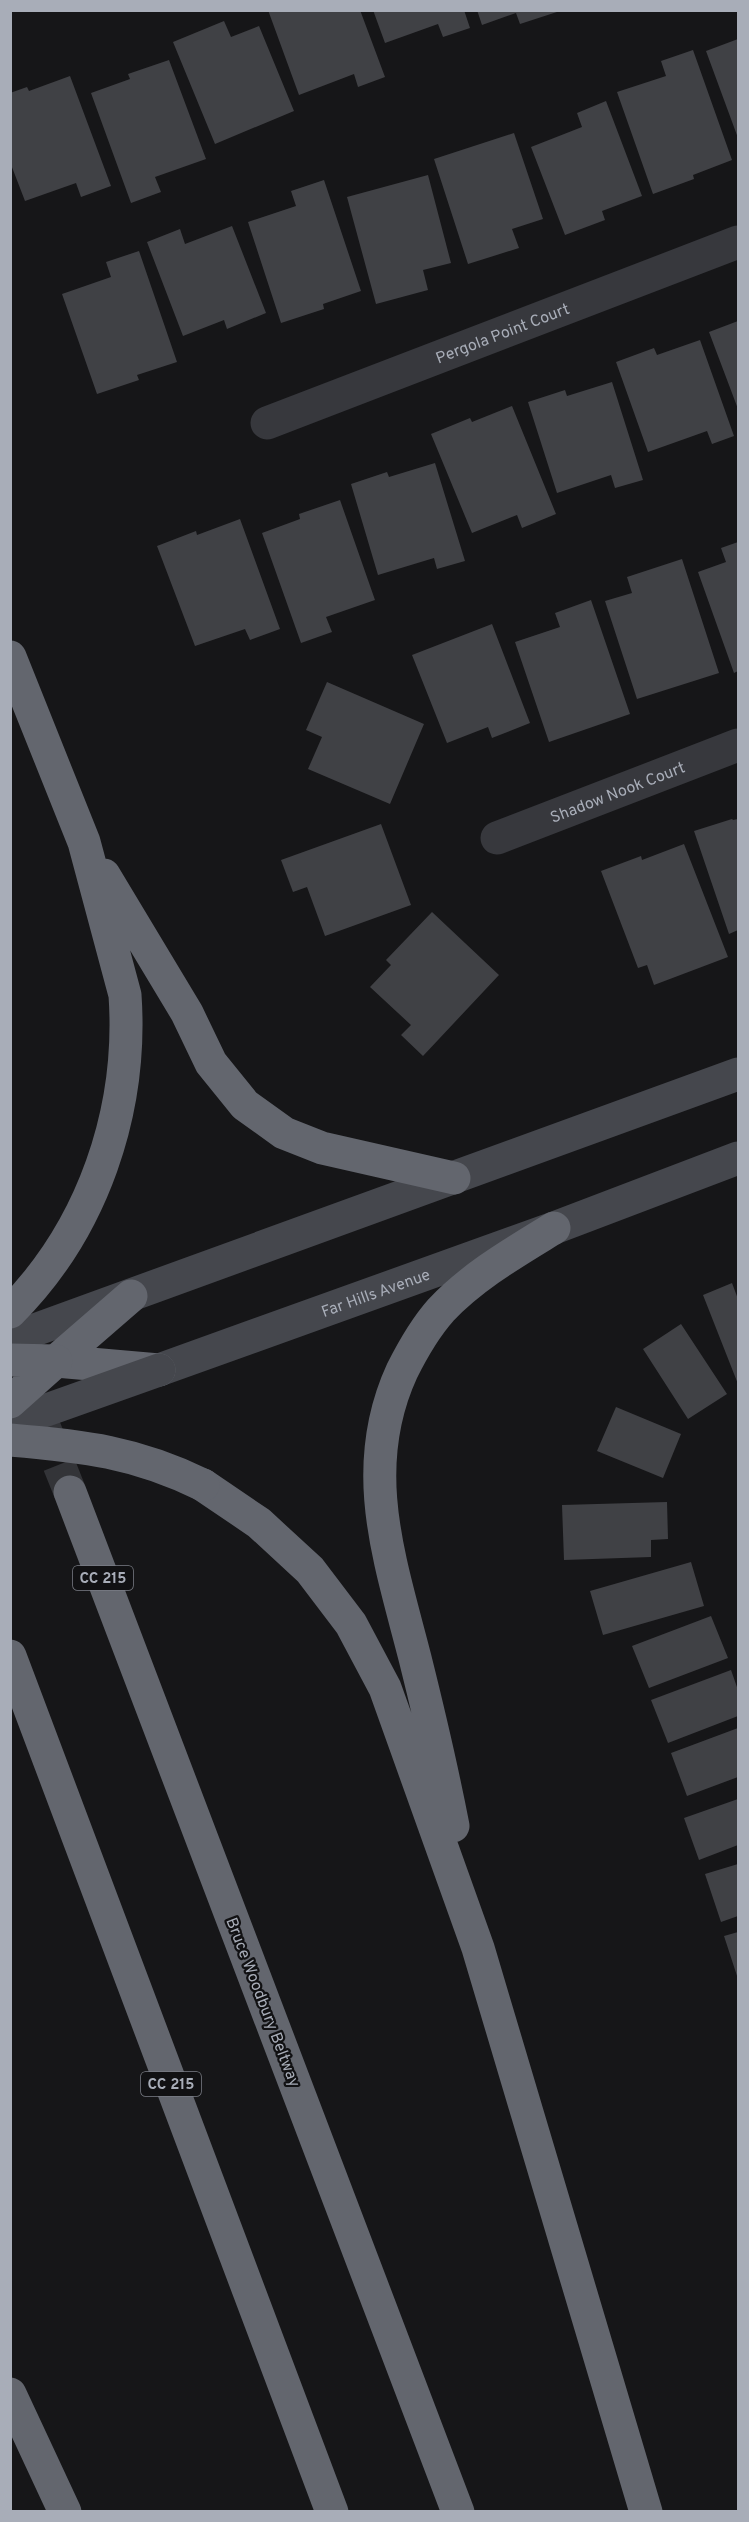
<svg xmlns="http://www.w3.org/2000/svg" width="749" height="2522" font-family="Overpass,sans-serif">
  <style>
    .building { fill: #404145 }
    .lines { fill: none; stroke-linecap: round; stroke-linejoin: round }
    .highway-tunnel { stroke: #333438; stroke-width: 33; stroke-dasharray: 33 16; stroke-linecap: butt }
    .street { stroke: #37383d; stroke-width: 33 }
    .secondary { stroke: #45474d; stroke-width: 33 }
    .highway { stroke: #63666e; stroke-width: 33 }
    .secondary-bridge { stroke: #45474d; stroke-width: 33 }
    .highway-bridge { stroke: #63666e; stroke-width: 33 }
    .labels { text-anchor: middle; stroke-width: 4.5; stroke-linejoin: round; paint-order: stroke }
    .shield { fill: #111113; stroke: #7b7e86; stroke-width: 1.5 }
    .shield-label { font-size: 15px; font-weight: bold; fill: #a8adb8 }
    .street-label { font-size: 16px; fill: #a8adb8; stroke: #111113 }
  </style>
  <rect width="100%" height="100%" fill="#161618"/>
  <path class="building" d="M268,10H360L385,77L358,87L354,74L299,95Z
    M373,10H464L470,28L443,37L438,24L385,43Z
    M477,10H560V11L520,24L516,13L482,25Z
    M224,21L231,37L259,26L294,111L215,144L173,42Z
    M738,39V138L706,51Z
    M693,50L732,160L693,175L694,179L653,194L617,92L666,76L661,61Z
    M169,60L206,159L155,177L161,192L131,203L91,93L130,79L128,74Z
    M70,76L111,186L81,197L76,183L25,201L10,162V93L27,87L29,91Z
    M606,101L642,196L602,211L605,220L565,235L531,147L582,127L577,113Z
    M514,133L543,219L512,229L519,248L468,264L434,159Z
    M428,175L451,263L423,270L428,290L376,304L347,197Z
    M324,180L361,291L323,304L324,309L281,323L248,222L296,206L291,191Z
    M232,226L266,313L227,329L224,320L183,336L147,242L180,229L185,244Z
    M139,251L177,362L137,375L139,380L97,394L62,294L111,277L106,262Z
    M738,321V409L709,332Z
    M700,340L734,436L712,444L707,431L648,452L616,362L654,348L657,355Z
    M612,382L643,480L615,488L611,475L557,493L528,402L565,390L567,396Z
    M512,406L556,514L522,528L517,515L472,533L431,434L470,418L472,422Z
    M435,463L465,561L437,569L434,558L378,575L351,484L387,472L389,477Z
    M340,500L375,600L326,617L332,632L301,643L262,533L300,519L299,514Z
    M240,519L280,629L250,640L245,629L195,646L157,546L196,531L197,535Z
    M738,542V671L734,673L698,572L726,562L721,548Z
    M682,559L719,673L637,699L605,601L632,593L627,577Z
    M591,600L630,714L549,742L515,642L560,627L555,613Z
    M492,624L530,723L492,738L488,727L447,743L412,655Z
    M327,682L424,724L390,804L308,769L322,737L306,730Z
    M732,819L733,820L738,819V930L729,934L694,831Z
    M381,824L411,905L325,936L307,887L293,892L281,860Z
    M684,844L728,957L654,985L647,965L638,968L601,871L641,856L642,860Z
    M432,912L499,975L423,1056L401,1035L411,1025L370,987L391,965L386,960Z
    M732,1283L738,1299V1384L703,1295Z
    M681,1324L727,1394L688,1419L643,1349Z
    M616,1407L681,1434L663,1478L597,1451Z
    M667,1502L668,1539L651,1540V1557L564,1560L562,1505Z
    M691,1562L704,1606L603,1635L590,1591Z
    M711,1616L728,1658L649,1688L632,1646Z
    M731,1670L738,1690V1716L668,1743L651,1700Z
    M738,1728V1777L687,1796L671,1753Z
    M738,1799V1845L699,1860L684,1818Z
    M738,1864V1916L721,1922L705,1874Z
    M738,1932V1979L724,1936Z"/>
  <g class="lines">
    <path class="highway-tunnel" d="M41,1419L70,1492"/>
    <g class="street">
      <path id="s1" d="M267,423L738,242"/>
      <path id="s2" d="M497,838L738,745"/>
    </g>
    <g class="secondary">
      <path d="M10,1339L738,1074"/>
      <path id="s3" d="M159,1370L554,1228L738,1158"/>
    </g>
    <path class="highway" d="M10,657L84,842L125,995C133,1111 93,1229 10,1312
      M104,875L187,1013L211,1063L245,1105L284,1133L322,1148L454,1178
      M56,1361L159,1370
      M56,1361L131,1296
      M203,1485L259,1523L310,1570L351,1624L385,1688L478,1948L646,2512
      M70,1492L458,2512
      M10,1656L332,2512
      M453,1826C442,1769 429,1714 415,1658C390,1560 357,1469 402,1371C413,1349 425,1328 441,1310C473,1276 515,1252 554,1228
      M10,2394L65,2512"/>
    <path class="secondary-bridge" d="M10,1423L159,1370"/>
    <path class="highway-bridge" d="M10,1360L56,1361
      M10,1402L56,1361
      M10,1440C83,1446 136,1452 203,1485"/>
  </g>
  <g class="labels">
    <g class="shield">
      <rect x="73" y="1566" width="60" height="24" rx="4.5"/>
      <rect x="141" y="2072" width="60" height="24" rx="4.5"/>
    </g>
    <g class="shield-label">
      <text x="103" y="1583">CC 215</text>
      <text x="171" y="2089">CC 215</text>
    </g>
    <g class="street-label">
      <text dy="6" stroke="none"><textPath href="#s1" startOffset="252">Pergola Point Court</textPath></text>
      <text dy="6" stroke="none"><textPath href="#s2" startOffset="129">Shadow Nook Court</textPath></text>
      <text dy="6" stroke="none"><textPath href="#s3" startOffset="230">Far Hills Avenue</textPath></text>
      <text transform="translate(264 2002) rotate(69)" y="6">Bruce Woodbury Beltway</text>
    </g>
  </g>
  <rect width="749" height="2522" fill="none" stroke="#a8adb8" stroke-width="24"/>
</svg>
